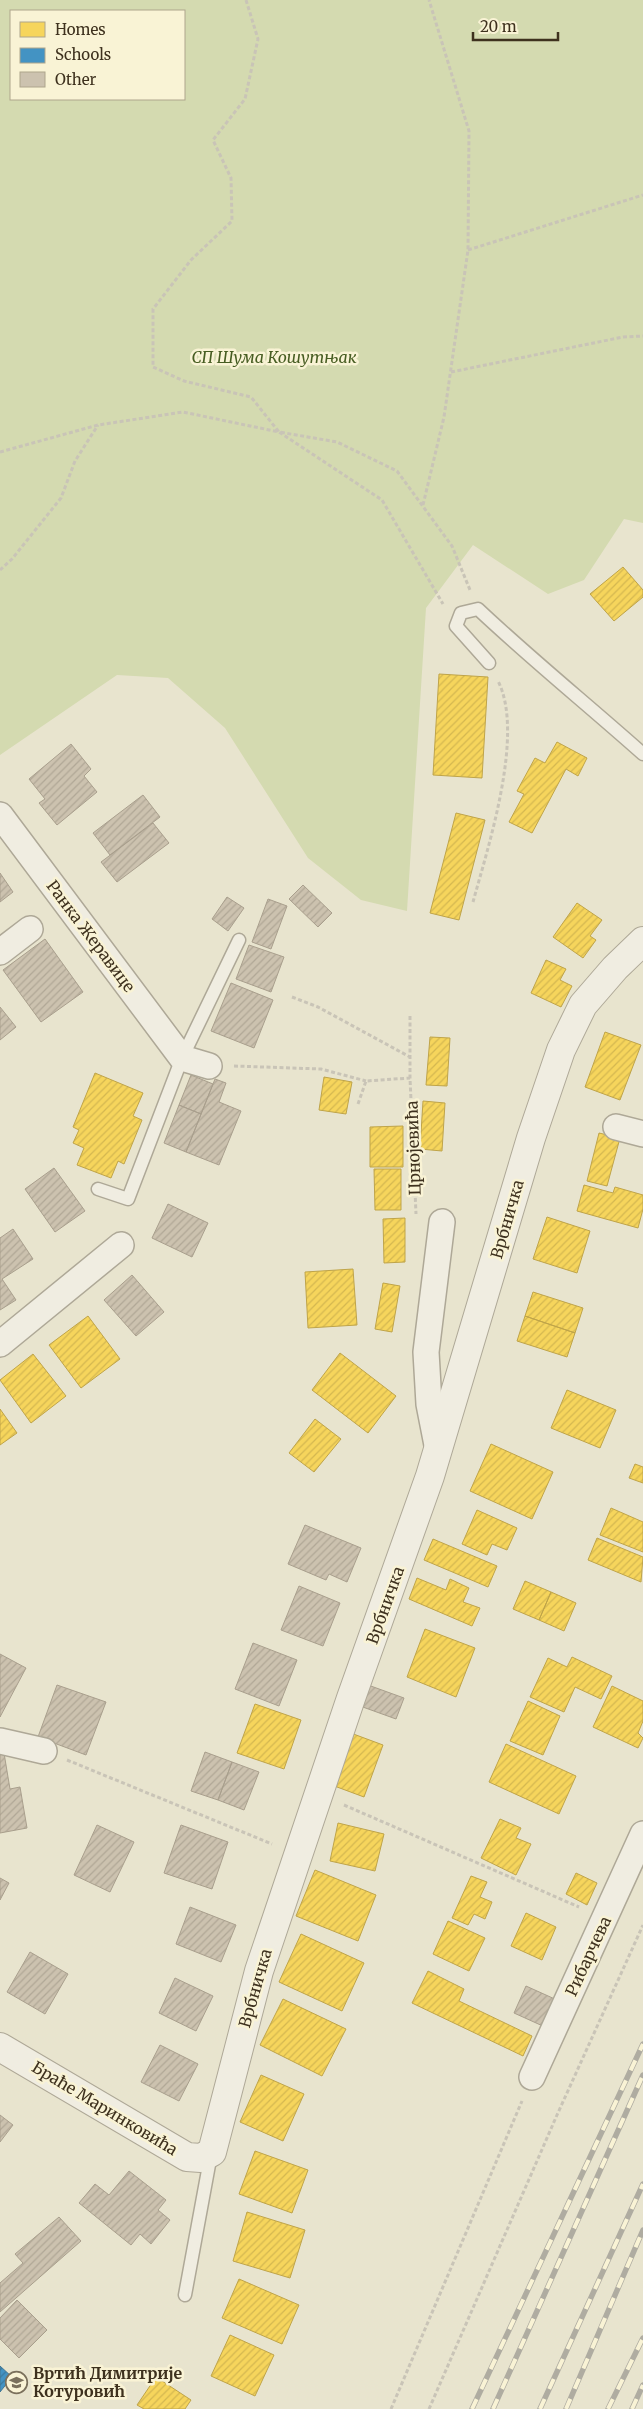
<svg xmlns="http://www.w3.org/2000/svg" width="643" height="2409" font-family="Merriweather,serif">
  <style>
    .green { fill: #d4dab0; fill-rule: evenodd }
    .homes { fill: url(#homes-hatch); stroke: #bfa449 }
    .schools { fill: url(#schools-hatch); stroke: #427692 }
    .building { fill: url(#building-hatch); stroke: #a99f8d }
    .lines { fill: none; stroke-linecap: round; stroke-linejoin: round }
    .service-casing { stroke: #aea897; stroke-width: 15 }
    .minor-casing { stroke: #aea897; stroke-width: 28 }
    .tertiary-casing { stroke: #aea897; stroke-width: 30 }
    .path { stroke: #c9c4b7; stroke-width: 3; stroke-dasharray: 4 2.5; stroke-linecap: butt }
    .service { stroke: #f0ede1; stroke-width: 12 }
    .minor { stroke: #f0ede1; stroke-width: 25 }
    .tertiary { stroke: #f0ede1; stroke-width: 28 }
    .rail-casing { stroke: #afaca1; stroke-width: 5.5 }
    .rail { stroke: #f9f3d5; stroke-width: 4; stroke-dasharray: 11; stroke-linecap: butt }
    .labels { text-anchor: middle; stroke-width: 5; stroke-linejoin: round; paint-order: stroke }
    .park-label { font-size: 16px; font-style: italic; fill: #475d22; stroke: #f9f3d5 }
    .street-label { font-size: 16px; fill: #3e311e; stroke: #f9f3d5 }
    .poi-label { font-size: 16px; font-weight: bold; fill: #3e311e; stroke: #f9f3d5; text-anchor: start }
  </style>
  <defs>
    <pattern id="homes-hatch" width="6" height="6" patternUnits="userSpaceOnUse" patternTransform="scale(1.25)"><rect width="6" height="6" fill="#f6d55c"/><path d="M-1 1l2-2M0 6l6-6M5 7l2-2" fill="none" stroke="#d4b750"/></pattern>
    <pattern id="schools-hatch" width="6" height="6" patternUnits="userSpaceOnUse" patternTransform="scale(1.25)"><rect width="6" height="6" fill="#4393c3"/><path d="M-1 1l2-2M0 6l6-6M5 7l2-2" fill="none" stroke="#39799e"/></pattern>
    <pattern id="building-hatch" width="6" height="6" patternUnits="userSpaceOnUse" patternTransform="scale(1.25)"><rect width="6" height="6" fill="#ccc2af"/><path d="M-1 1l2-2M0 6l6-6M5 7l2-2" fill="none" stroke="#b0a796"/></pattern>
  </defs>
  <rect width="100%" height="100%" fill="#e8e4ce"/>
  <path class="green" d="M0,0H643V523L624,519L584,580L548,594L473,545L426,608L407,911L361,900L308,858L225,728L168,678L117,675L0,755ZM11,11H184V99H11Z"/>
  <path class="homes" d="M623,567L643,590V597L614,621L590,594Z
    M439,674L488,677L482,778L433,775Z
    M557,742L587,758L578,776L566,769L532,833L509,822L524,794L517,791L535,758L545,763Z
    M456,813L485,820L459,920L430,913Z
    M577,903L602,920L590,936L596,940L583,958L553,937Z
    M546,960L566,969L560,980L572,986L561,1007L531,993Z
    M605,1032L641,1045L620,1100L585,1087Z
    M430,1037L450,1038L447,1086L426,1085Z
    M95,1073L143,1093L133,1116L142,1120L124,1164L118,1161L111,1178L77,1165L84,1148L73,1143L79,1130L73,1127Z
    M324,1077L352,1082L346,1114L319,1110Z
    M423,1101L445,1103L442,1151L420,1149Z
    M403,1126V1167H370V1127Z
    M599,1133L620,1138L607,1186L587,1181Z
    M374,1169H401V1210H375Z
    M584,1185L613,1193L615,1187L643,1195V1209L638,1228L577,1211Z
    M547,1217L590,1231L577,1273L533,1259Z
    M405,1218V1262L384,1263L383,1219Z
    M353,1269L357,1325L308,1328L305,1272Z
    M383,1283L400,1286L392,1332L375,1329Z
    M533,1292L583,1308L575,1333L525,1316Z
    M88,1316L120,1359L81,1388L49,1345Z
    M525,1316L575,1333L567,1357L517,1341Z
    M340,1353L396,1396L368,1433L312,1390Z
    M33,1354L66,1396L31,1423L0,1380Z
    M567,1390L616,1410L600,1448L551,1428Z
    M0,1409L17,1433L0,1445Z
    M315,1419L341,1439L314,1472L289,1453Z
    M491,1444L553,1472L532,1519L470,1491Z
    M635,1464L643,1467V1483L629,1478Z
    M611,1508L643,1522V1552L600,1535Z
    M477,1510L517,1528L507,1550L492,1544L487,1555L462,1544Z
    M597,1538L643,1557L641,1582L588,1560Z
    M433,1539L497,1566L488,1587L424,1560Z
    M417,1578L446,1590L450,1579L469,1588L463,1602L480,1608L472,1626L409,1599Z
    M525,1581L551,1592L539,1620L513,1609Z
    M551,1592L576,1603L564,1631L539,1620Z
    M425,1629L475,1648L456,1697L407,1677Z
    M572,1657L612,1676L601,1699L575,1687L564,1712L530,1697L548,1658L567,1667Z
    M612,1686L643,1701V1721L638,1733L643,1738L638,1748L593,1727Z
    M528,1701L560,1716L543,1755L510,1741Z
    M255,1704L301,1720L284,1769L237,1753Z
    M348,1732L383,1745L364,1797L329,1784Z
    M506,1744L576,1776L559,1814L489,1782Z
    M500,1819L521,1828L516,1838L531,1844L516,1875L481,1858Z
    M338,1823L384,1834L375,1871L330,1861Z
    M315,1870L376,1895L358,1941L296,1916Z
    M576,1873L597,1883L587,1905L566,1894Z
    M471,1876L487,1882L480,1897L492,1902L485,1919L474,1914L468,1925L452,1918Z
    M526,1913L556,1927L542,1960L511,1946Z
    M448,1921L485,1938L469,1971L433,1954Z
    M301,1934L364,1963L342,2011L279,1982Z
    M428,1971L464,1989L459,2001L532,2036L523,2056L412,2003Z
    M283,1999L346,2029L322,2076L260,2045Z
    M261,2075L304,2094L283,2141L240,2122Z
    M255,2151L308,2170L292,2213L239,2194Z
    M247,2212L305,2230L290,2278L233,2261Z
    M239,2279L299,2305L282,2344L222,2318Z
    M230,2335L274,2355L255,2396L211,2376Z
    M156,2377L191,2400L185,2409H144L137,2405Z"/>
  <path class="schools" d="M0,2366L12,2377L0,2392Z"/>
  <path class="building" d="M71,744L91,769L84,776L97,792L57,825L39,803L45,799L29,779Z
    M143,795L160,817L110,855L93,833Z
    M153,823L169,843L117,882L101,862Z
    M0,873L13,892L0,902Z
    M303,885L332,913L318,927L289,899Z
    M227,897L244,908L228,931L212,919Z
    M268,899L287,906L271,949L252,942Z
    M45,939L83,992L41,1022L3,970Z
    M249,945L284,957L271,992L236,979Z
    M231,983L273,1000L254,1048L211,1031Z
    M0,1007L16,1027L0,1040Z
    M191,1075L213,1084L201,1114L179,1105Z
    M215,1079L226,1083L219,1102L241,1111L219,1165L186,1152Z
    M179,1105L201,1114L186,1152L164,1143Z
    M54,1168L85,1211L55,1232L25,1189Z
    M168,1204L208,1223L192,1257L152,1238Z
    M13,1229L33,1259L2,1279L16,1300L0,1310V1238Z
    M132,1275L164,1312L136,1336L104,1300Z
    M305,1525L361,1548L347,1582L329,1574L326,1580L288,1564Z
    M299,1586L340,1603L323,1646L281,1630Z
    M253,1643L297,1660L279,1706L235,1689Z
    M0,1654L26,1668L0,1717Z
    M57,1685L106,1702L86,1755L38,1737Z
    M368,1685L404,1698L396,1719L360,1706Z
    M205,1752L232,1762L218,1800L191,1791Z
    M4,1753L10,1789L20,1787L27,1828L0,1833V1754Z
    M232,1762L259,1772L244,1810L218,1800Z
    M97,1825L134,1842L110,1892L74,1875Z
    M181,1825L228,1842L212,1889L164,1873Z
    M0,1878L9,1883L0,1900Z
    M190,1907L236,1925L221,1962L176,1944Z
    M30,1952L68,1974L45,2014L7,1992Z
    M175,1978L213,1996L196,2031L159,2013Z
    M526,1986L557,2000L545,2027L514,2013Z
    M160,2045L198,2064L179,2101L141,2082Z
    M0,2115L13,2125L0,2142Z
    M129,2171L166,2200L158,2210L170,2220L151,2244L140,2234L131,2245L79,2203L95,2184L109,2195Z
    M59,2217L81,2241L0,2312V2283L23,2263L15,2254Z
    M17,2300L47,2330L19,2358L0,2339V2318Z"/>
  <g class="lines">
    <defs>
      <path id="service" d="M489,663L456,626L461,613L478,609C531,659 588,705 643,754
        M98,1189L128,1199L182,1058L239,940
        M185,2295L211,2154"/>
      <path id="minor" d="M0,815L182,1058L209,1066
        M0,952L30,929
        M616,1127L643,1134
        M0,1344L121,1245
        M438,1450L429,1404L426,1352L442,1222
        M0,1741L44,1751
        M532,2077L643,1834"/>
      <path id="tertiary" d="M0,2047L187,2157L201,2158L212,2152L259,1971L351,1698L430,1476L531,1138L561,1050L583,1005L615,968L643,941"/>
    </defs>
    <use href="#service" class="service-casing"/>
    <use href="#minor" class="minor-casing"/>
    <use href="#tertiary" class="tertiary-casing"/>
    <path class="path" d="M246,0L258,39L245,99L213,140L231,178L232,221L191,260L153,309V367L184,381L251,397L279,432L337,442L397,471L452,546L470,590
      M468,250L643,195
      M451,372L623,337L643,336
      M0,452L98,425L183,412L279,432L382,500L443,604
      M423,505L444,417L468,250L469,131L429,0
      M0,570L12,559L61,498L75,461L98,425
      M473,902C488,847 525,734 498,681
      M292,997L318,1007L410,1057
      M410,1016V1078
      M234,1066L321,1069L366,1081
      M358,1104L366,1081L410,1078L416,1214
      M67,1760L272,1844
      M344,1805L579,1907
      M391,2409L522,2101
      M429,2409L557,2115L643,1925"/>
    <use href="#service" class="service"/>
    <use href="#minor" class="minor"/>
    <use href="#tertiary" class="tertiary"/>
    <defs>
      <path id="rail" d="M472,2409L643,2044
        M493,2409L643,2075
        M540,2409L643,2184
        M566,2409L643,2230
        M608,2409L643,2338
        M632,2409L643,2385"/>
    </defs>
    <use href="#rail" class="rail-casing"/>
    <use href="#rail" class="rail"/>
  </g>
  <defs>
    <symbol id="school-ring" viewBox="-11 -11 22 22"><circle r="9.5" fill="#f9f3d5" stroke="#7a705c" stroke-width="1.5"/><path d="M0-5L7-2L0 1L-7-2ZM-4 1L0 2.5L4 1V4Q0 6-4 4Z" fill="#7a705c"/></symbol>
  </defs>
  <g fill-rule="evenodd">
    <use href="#school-ring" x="4" y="2370" width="25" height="25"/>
  </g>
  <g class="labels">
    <g class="park-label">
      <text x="274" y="363">СП Шума Кошутњак</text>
    </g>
    <g class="street-label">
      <text transform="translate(91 936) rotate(53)" y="6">Ранка Жеравице</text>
      <text transform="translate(413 1148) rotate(-92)" y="6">Црнојевића</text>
      <text transform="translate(507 1219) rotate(-74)" y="6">Врбничка</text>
      <text transform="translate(385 1605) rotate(-70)" y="6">Врбничка</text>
      <text transform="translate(588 1956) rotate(-65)" y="6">Рибарчева</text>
      <text transform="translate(255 1988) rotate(-74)" y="6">Врбничка</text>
      <text transform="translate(105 2108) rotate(31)" y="6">Браће Маринковића</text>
    </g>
    <g class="poi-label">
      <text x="33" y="2379">Вртић Димитрије<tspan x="33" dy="18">Котуровић</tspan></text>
    </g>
  </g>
  <rect x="10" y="10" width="175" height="90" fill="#f9f3d5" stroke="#aea58c"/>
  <rect x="20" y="22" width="25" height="15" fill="#f6d55c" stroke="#aea58c"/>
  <text x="55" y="35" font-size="15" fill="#3e311e">Homes</text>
  <rect x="20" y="48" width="25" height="15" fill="#4393c3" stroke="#aea58c"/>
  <text x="55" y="60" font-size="15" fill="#3e311e">Schools</text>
  <rect x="20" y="72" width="25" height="15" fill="#ccc2af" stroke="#aea58c"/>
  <text x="55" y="85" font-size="15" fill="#3e311e">Other</text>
  <path d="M473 32v8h85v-8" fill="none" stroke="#3e311e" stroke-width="2.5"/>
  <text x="480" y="32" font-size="15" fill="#3e311e" stroke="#f9f3d5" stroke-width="4" paint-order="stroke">20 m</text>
</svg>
